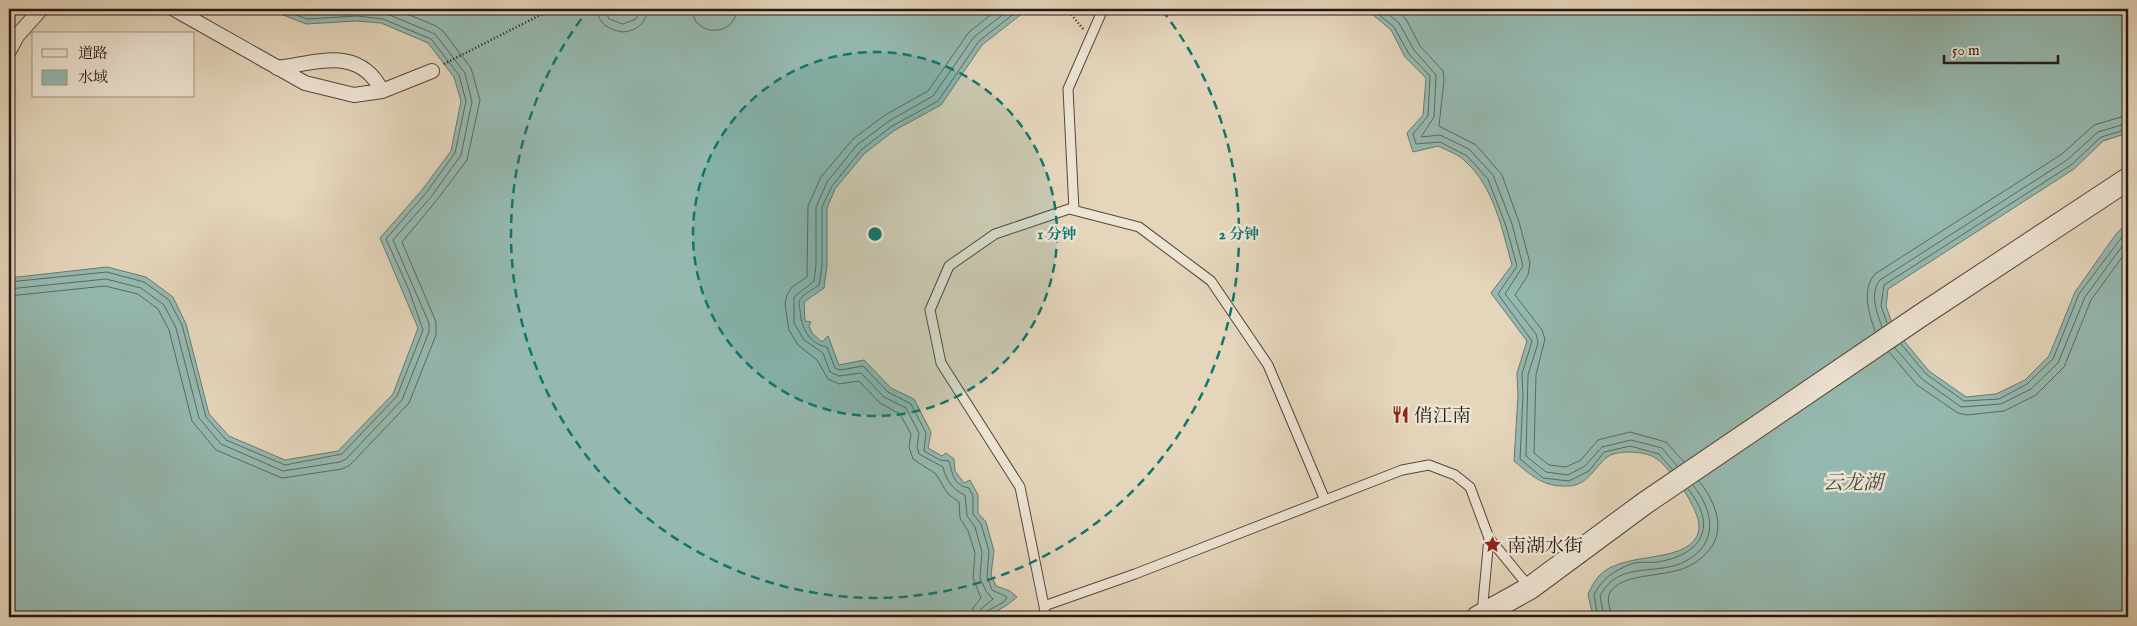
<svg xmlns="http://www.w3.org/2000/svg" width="2137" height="626" font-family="'IM FELL English','Noto Serif SC',serif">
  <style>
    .water { fill: #95b9b0; stroke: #687971 }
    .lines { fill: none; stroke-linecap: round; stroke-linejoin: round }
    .shore { stroke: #5c6961; stroke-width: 1 }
    .service-casing { stroke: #54483c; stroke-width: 11 }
    .pedestrian-casing { stroke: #54483c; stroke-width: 16 }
    .tertiary-casing { stroke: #54483c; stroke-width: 24 }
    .path { stroke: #241912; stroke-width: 2.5; stroke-dasharray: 1 2.5; stroke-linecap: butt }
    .service { stroke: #ede4d3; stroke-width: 9 }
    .pedestrian { stroke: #ede4d3; stroke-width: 14 }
    .tertiary { stroke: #ede4d3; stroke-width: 22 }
    .ring { fill: none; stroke: #0f766e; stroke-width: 2.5; stroke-dasharray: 9 6 }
    .labels { text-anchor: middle; stroke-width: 5; stroke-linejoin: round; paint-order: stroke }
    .poi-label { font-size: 19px; fill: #241912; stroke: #ede4d3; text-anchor: start }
    .water-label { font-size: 20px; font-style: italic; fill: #464941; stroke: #ede4d3 }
    .centre { fill: #0f766e; stroke: #ede4d3; stroke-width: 2.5 }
    .ring-label { font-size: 15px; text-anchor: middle; font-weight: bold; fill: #0f766e; stroke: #ede4d3; stroke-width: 5; stroke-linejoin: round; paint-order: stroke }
  </style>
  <rect width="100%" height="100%" fill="#e4d5bb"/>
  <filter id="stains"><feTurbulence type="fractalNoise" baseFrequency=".004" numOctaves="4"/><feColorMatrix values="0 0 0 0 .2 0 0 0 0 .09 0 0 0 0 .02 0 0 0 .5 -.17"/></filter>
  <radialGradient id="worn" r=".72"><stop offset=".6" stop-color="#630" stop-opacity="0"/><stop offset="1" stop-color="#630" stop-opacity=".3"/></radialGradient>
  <path class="water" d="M268,9H609L623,13L633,9H703L716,12L720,9H1028L982,45L941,105L895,130L864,154L835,189L827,208V266L824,288L804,302L805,321L811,322L809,326L812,333L822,342L828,336L839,365L864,360L891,388L914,399L931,432L928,448L942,456L946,453L954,459L955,471L964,483L970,480L978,495V513L986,522L994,551L991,575L996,586L1010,591L1017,597L1007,605L987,617H9V278L107,267L146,277L173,297L186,324L209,414L229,436L285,460L338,451L393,394L418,328L380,238L422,190L451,151L461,101L454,77L428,43L381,23L357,21L306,24Z
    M1366,9H2128V133L2103,141L2074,169L1888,289L1886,306L1894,329L1929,371L1966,397L1996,394L2025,380L2049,356L2075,292L2116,234L2128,222V617H1593L1588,594C1591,588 1594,582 1598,577C1621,550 1682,565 1697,536C1703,523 1694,509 1688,497C1683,488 1665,464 1657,459C1647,451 1616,449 1606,458C1595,467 1587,486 1568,486C1543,487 1532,476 1514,461L1518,395L1517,373L1527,341L1491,293L1512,265C1502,229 1494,187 1465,161C1458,154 1446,150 1438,146L1413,152L1407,133L1423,115L1426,78L1405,57L1391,30Z"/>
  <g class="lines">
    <path class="shore" d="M597,9C598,24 609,30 623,32C636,31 647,23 647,9
      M605,9L609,19L623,24L636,19L640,9
      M692,9C693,37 735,38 737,9
      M1372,9L1394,27L1409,54L1430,76L1428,116L1413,134L1416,144L1440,142L1467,156L1488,179L1506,226L1517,266L1498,294L1532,341L1522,374L1523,395L1520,459L1543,478L1569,481L1589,471L1604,452L1630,446L1659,454L1672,469
      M1382,9L1399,23L1414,50L1436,75L1434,117L1421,137L1440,135L1469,149L1493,175L1512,224L1523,266L1505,294L1536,334L1538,343L1528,375L1526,456L1546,472L1568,475L1585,466L1602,447L1631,440L1662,448L1677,466
      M1394,9L1406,19L1420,46L1443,71L1444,80L1439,126L1476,145L1502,175L1519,222L1530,263L1528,275L1515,295L1542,330L1545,339L1536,375L1534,453L1549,465L1566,467L1581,460L1598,440L1630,432L1666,442L1684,462
      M9,282L107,272L144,282L169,300L182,325L206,417L226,440L285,465L342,454L397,396L423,330L409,290L386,239L426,193L455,153L466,101L459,75L431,39L383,19L357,16L307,19L280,9
      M9,289L106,279L141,288L164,305L176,328L199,418L221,444L283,471L340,462L346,459L402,400L429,332V323L393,240L431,197L461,155L472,102L465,73L435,34L385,13L357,9L308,13L297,9
      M9,296L105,286L138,294L158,309L169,330L192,421L216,450L282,478L342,469L350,465L409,403L436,335V322L402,242L436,201L467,160L480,100L471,68L443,31L436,26L395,9
      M1887,323L1881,306L1884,285L2071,165L2101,137L2128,129
      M1882,327C1877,313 1869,293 1880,280L2067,160L2098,132L2128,123
      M1875,331C1869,314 1861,290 1875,274L2062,154L2094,125L2128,115
      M1901,344L1926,374L1964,401L1999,399L2027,384L2053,359L2079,294L2128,229
      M1895,348L1922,379L1961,407L2001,404L2031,389L2058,363L2085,297L2128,238
      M1889,352L1917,385L1958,413L1967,415L2004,411L2036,395L2064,367L2091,300L2128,249
      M971,617L973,608L981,598L973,578L975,553L968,531L960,518L959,502L948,494L936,474L913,459L909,447L911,434L900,414L880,403L859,381L839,384L828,379L817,360L798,345L789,330L785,304L787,295L792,287L807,277L808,206L821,177L853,139L885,115L928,91L969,32L998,9
      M979,617L981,609L993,599L986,591L980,578L982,552L975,527L967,516L965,495C953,490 946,480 943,467L919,454L917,447L919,433L906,408L884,397L861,373L839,376L830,372L823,353L804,340L794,323V297L814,281L816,265V207L827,182L857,145L889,121L933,96L974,37L1010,9
      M985,617L987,611L1004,602L1007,597L992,590L987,577L989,551L981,524L973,514V496L969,488C953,485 953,475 949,461L940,460L924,451L926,433L911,404L888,392L863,366L840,370L835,368L827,347C809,344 801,327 800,310C799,306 798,302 801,298C805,293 814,289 819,285L822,266V207L832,186L861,150L892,126L938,101L979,41L1020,9
      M1598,617L1594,595C1602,578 1614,571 1631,564C1640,561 1650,563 1658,562C1703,554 1718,526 1688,489
      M1604,617L1600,596C1619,559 1657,577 1686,561C1719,543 1714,511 1693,485
      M1611,617C1611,608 1605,599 1611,591C1628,569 1675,581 1700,559C1709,551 1714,546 1717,534C1721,516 1711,496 1699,481"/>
    <defs>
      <path id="service" d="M1074,210L1068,89L1103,9
        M1044,606L1020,487L941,363L930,310L949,266L995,234L1069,209L1139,227L1211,281L1268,365L1325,500
        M1482,613L1489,538
        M1045,617L1044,606L1135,574L1402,470L1429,465L1455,475L1470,487L1489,538L1530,588"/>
      <path id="pedestrian" d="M174,9L305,83L354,95L382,91L432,71
        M9,51L17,36L41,9
        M277,68C317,63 359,45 382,91"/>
      <path id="tertiary" d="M1478,617L1530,588L1645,503L1920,316L2128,179"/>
    </defs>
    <use href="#service" class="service-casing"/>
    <use href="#pedestrian" class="pedestrian-casing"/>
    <use href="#tertiary" class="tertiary-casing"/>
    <path class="path" d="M1067,9L1083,29
      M444,64L552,9"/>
    <use href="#service" class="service"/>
    <use href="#pedestrian" class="pedestrian"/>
    <use href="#tertiary" class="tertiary"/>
  </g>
  <circle cx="875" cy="234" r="182" fill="#0f766e" fill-opacity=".12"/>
  <g class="ring">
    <circle cx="875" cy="234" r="182"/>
    <path d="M1162 10A364 364 0 1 1 588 10"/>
  </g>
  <defs>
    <symbol id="restaurant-bare" viewBox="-9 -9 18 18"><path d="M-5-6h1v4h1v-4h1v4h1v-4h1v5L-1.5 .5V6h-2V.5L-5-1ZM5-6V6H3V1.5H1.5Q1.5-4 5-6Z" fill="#8f2418" stroke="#ede4d3" stroke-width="2.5" paint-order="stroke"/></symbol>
    <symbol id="sight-bare" viewBox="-9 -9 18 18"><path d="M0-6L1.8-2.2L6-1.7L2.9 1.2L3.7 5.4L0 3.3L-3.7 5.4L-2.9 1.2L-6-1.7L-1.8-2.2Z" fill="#8f2418" stroke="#ede4d3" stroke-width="2.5" paint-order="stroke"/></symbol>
  </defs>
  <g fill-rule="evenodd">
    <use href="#restaurant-bare" x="1388" y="402" width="25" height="25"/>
    <use href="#sight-bare" x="1480" y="532" width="25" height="25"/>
  </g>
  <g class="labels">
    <g class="poi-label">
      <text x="1414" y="422">俏江南</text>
      <text x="1507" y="552">南湖水街</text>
    </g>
    <g class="water-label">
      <text x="1853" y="489">云龙湖</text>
    </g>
  </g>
  <circle cx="875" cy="234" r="8" class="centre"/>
  <g class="ring-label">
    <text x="1057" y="239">1 分钟</text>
    <text x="1239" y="239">2 分钟</text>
  </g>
  <rect width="2137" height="626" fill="none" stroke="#e4d5bb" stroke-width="30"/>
  <rect x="10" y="10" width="2117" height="606" fill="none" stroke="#241912" stroke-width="2.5"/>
  <rect x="15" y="15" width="2107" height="596" fill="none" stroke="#241912"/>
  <rect x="32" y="32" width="162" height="65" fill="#ede4d3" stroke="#9d9386"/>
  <rect x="42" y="49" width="25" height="8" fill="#ede4d3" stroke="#9d9386"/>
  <text x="78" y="58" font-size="15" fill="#241912">道路</text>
  <rect x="42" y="70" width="25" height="15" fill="#95b9b0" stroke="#9d9386"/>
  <text x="78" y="82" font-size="15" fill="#241912">水域</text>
  <path d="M1944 55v8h114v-8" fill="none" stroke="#241912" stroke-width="2.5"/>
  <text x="1952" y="55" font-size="15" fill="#241912" stroke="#ede4d3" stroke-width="4" paint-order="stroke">50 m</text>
  <rect width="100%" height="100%" filter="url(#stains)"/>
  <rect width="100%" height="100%" fill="url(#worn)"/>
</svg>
